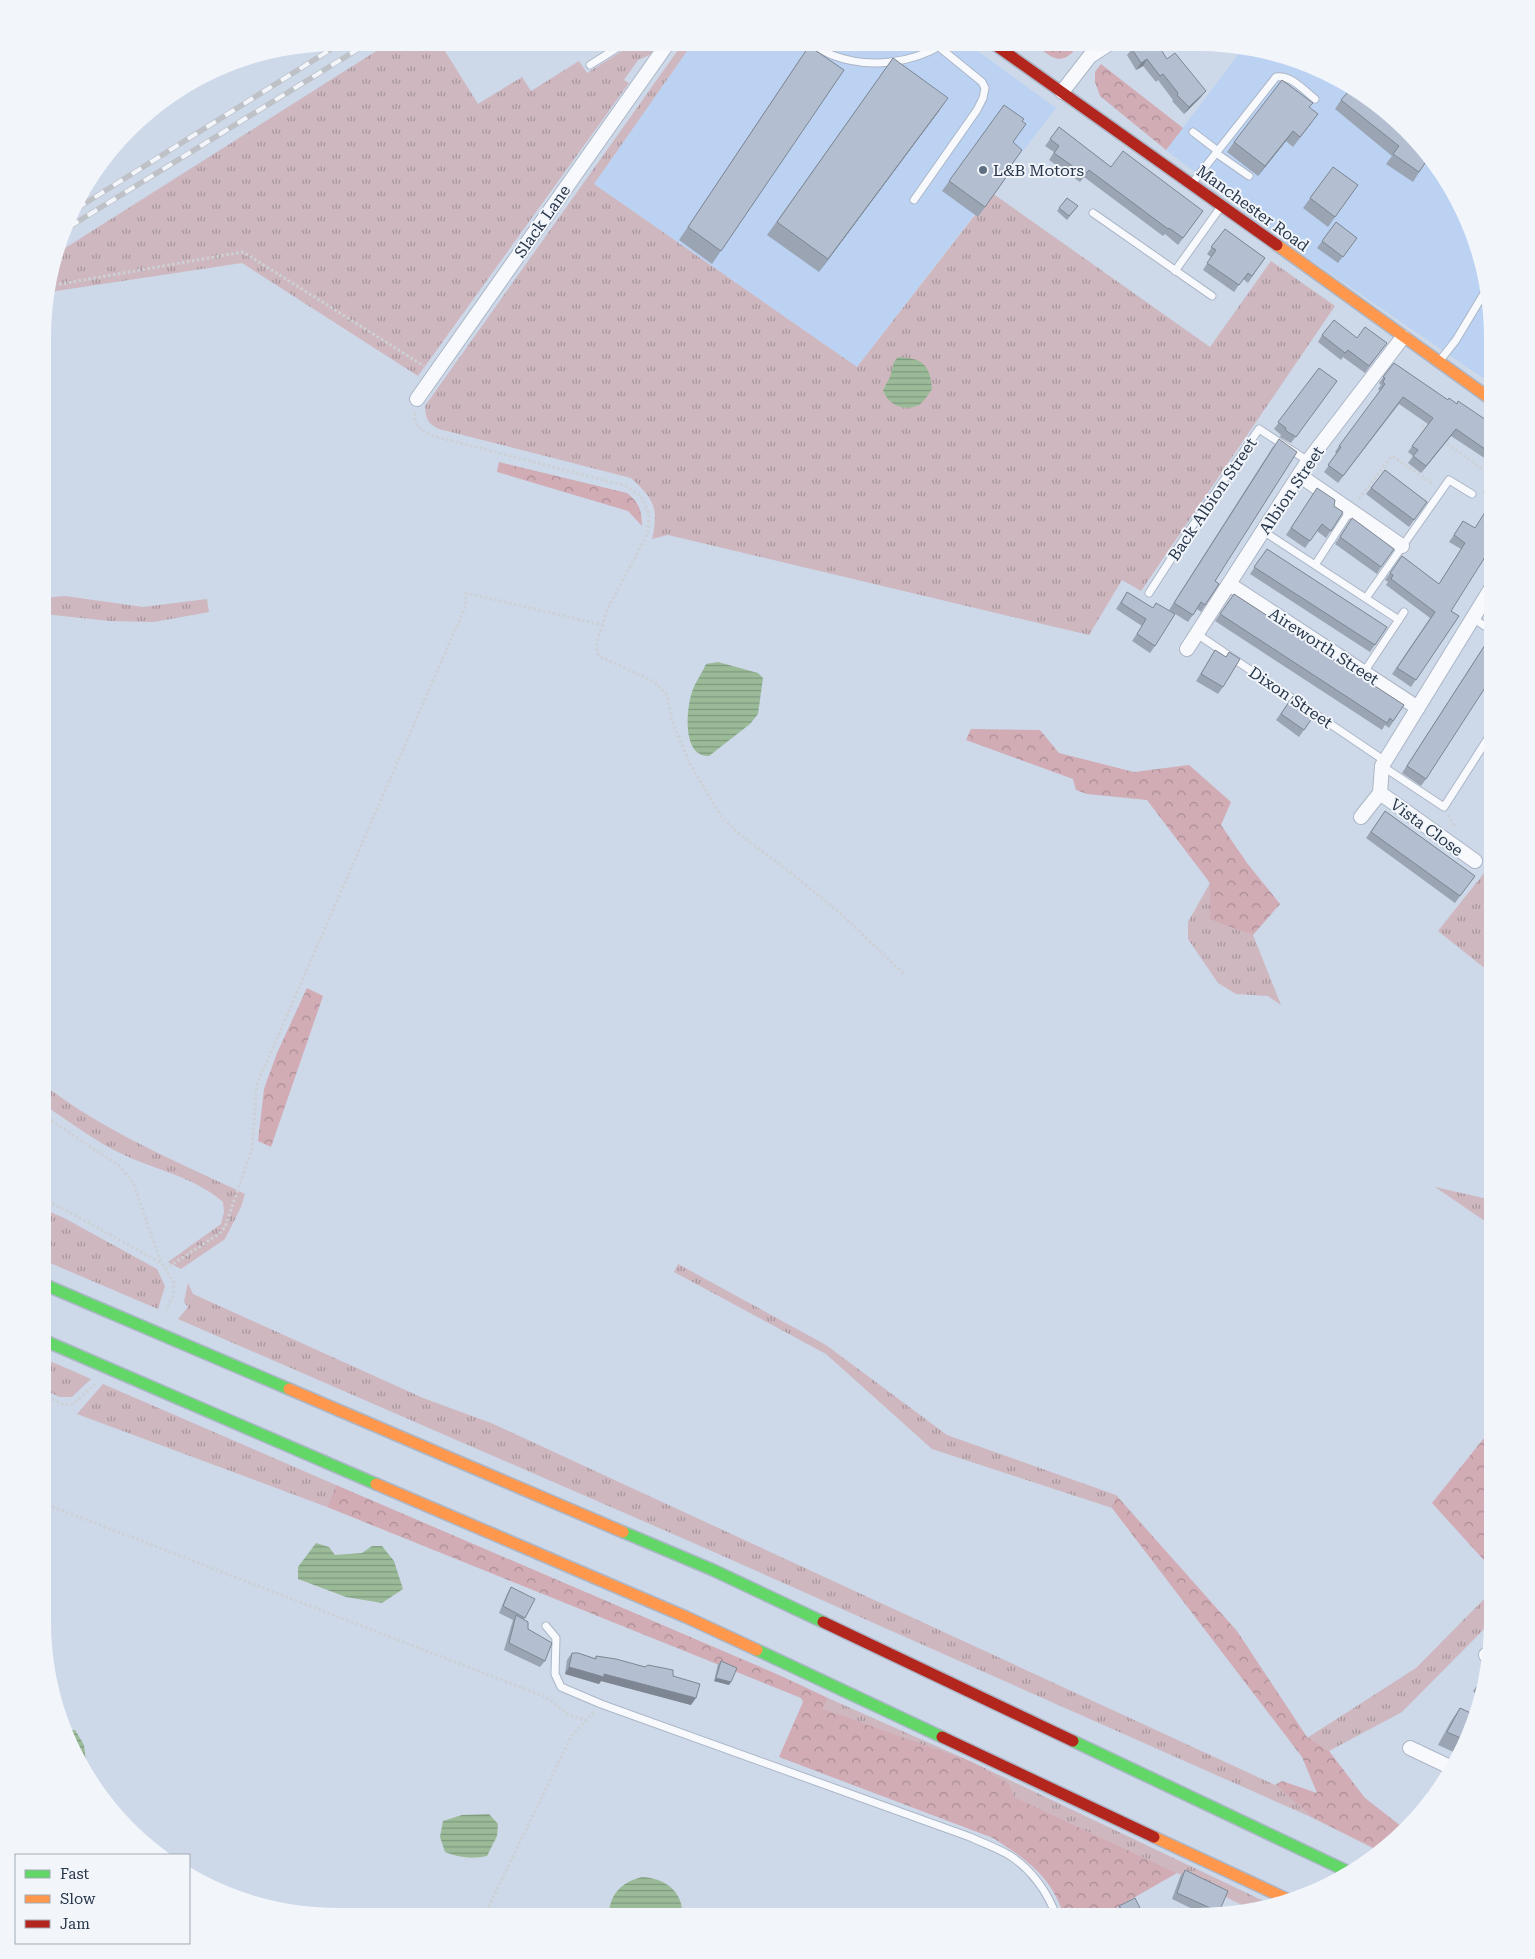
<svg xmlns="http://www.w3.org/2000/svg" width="1535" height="1959" font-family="'Roboto Serif',serif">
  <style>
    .built { fill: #bbd2f3 }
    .grass { fill: url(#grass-tufts) }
    .forest { fill: url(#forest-crowns) }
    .water { fill: url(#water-rules) }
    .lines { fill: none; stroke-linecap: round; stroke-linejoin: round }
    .lane-casing { stroke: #abb6c7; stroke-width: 9 }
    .street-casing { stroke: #abb6c7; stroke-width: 16 }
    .fast-casing { stroke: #abb6c7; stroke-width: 14 }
    .slow-casing { stroke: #abb6c7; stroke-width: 14 }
    .jam-casing { stroke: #abb6c7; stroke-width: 14 }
    .path { stroke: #cdd1d6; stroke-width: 3; stroke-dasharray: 2.5 2.5; stroke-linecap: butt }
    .lane { stroke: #f8f9fc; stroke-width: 7 }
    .street { stroke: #f8f9fc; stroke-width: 14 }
    .fast { stroke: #63d668; stroke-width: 11 }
    .slow { stroke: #ff974d; stroke-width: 11 }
    .jam { stroke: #b3261e; stroke-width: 11 }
    .rail-casing { stroke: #bec1c6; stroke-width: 5.5 }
    .rail { stroke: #f2f6fb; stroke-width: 4; stroke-dasharray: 11; stroke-linecap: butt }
    .wall { fill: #9aa4b3 }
    .shaded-wall { fill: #7d8692 }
    .building { fill: #b3bfd0; stroke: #7d8692 }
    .poi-dot { fill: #616f82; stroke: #f2f6fb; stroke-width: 2 }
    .labels { text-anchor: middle; stroke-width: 4; stroke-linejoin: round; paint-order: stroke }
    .poi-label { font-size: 16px; fill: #27364a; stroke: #f2f6fb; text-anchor: start }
    .street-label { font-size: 16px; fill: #27364a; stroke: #f2f6fb }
  </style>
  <defs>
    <pattern id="grass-tufts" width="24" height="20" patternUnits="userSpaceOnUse" patternTransform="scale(1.25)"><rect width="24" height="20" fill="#ceb7bf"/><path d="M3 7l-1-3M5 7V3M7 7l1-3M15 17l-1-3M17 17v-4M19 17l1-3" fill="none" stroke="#a7969d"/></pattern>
    <pattern id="forest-crowns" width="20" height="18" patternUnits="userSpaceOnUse" patternTransform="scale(1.25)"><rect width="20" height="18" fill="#d1acb5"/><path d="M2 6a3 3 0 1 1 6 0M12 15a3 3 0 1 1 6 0" fill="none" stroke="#aa8d95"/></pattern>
    <pattern id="water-rules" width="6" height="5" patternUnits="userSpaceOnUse" patternTransform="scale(1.25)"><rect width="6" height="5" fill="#9bbb98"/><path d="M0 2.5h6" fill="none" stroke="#7e997e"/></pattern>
  </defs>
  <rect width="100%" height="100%" fill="#cdd8e9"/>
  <path class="built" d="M692,44H852L856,47L859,44H968L1056,108L857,367L594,184Z
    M1244,47L1310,65L1362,92L1419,143L1453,190L1482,261L1492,337V384L1306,257L1166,150Z"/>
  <path class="grass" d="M389,43H440L478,104L522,77L531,91L579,61L587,73L635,43H660L652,54L638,60L624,80L629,83L418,376L242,263L56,291L46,296L62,250Z
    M683,43L692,44L594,184L857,367L992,193L1210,347L1271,261L1335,306L1141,591L1122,580L1089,635L668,535L652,539C659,508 654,499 631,478L439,429C427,423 426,419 425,406Z
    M65,596L143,607L207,599L209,612L154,622L110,621L44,614V598Z
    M1492,863V974L1438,931Z
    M1210,883V920L1253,935L1281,1005L1268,996L1236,994L1218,983L1188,939V922Z
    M44,1085C105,1132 176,1161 245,1194L241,1207L225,1239L181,1269L168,1262L221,1224L224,1212L223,1202C191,1174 148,1169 112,1149C88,1136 66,1119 44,1105Z
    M1435,1187L1492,1200V1226Z
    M43,1209L64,1218L157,1269L165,1286L158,1309L43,1260Z
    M678,1264L826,1345L947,1435L1116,1495L1112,1508L932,1449L826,1354L674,1272Z
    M188,1283L193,1294L423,1398L491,1423L1275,1785L1313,1818L689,1541L178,1319L188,1307L184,1302Z
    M43,1358L91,1379L72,1397H59L43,1389Z
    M103,1384L336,1485L327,1507L77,1414Z
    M1492,1591V1621L1402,1712L1329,1751L1307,1738L1416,1668Z
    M828,1698L972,1762L1274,1906L1252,1910L1177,1873L823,1709Z"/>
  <path class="forest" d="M1034,44L1073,45L1077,47C1061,68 1051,57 1034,44Z
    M1101,64L1183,128L1166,150L1100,96L1095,82V72Z
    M499,462L627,493C640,504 641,509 642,526L628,511L497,472Z
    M971,729L1040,730L1059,753L1134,772L1189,765L1231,802L1221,825L1247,863L1280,904L1253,935L1210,920V883L1147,800L1087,794L1076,790L1073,779L966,740Z
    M307,988L323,996L271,1147L258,1141L264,1089L277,1053Z
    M1492,1428V1569L1432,1503Z
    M336,1485L779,1675L828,1698L823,1709L972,1762L1009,1784L1014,1797L1177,1873L1102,1916H1064C1052,1877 1026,1859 993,1838L779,1757L803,1702L801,1698L327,1507Z
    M1116,1495L1237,1631L1307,1737L1329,1751L1365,1798L1406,1830L1379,1851L1313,1818L1275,1785L1282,1781L1317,1793L1302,1757L1112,1508Z"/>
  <path class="water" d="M898,357C922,358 930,364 932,389C929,393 924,402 919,405C904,412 888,405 883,390L890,377L894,362Z
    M718,662L758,673L763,678L758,714L750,724L709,756C682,757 686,710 692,692C695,683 702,673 706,664Z
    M316,1543L329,1547L335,1555L362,1553L372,1546H382L394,1561L403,1589L382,1603L346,1597L298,1579V1567Z
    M66,1730H75L84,1745L86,1762L82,1768Z
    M489,1814L498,1824L497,1836L487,1856C472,1859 460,1858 445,1852L440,1837L443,1821L462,1815Z
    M642,1877C664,1878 684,1891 682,1916H609C609,1894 622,1882 642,1877Z"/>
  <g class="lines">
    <defs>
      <path id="lane" d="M811,44C818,47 825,52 832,55C868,69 911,64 943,44
        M590,65L625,43
        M1193,132L1218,151
        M1216,153L1249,176
        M1194,181L1276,77C1290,74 1305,91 1315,99
        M914,200L977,110L983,98L985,88L982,82L939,47
        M1093,213L1212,296
        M1175,271L1220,208
        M1441,359L1456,340L1486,290
        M1263,531L1399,620
        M1315,565L1350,511
        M1149,593L1189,531L1259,429L1308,461
        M1366,598L1449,480L1472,494
        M1473,618L1492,631
        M1197,634L1385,761
        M1364,672L1404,612
        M1382,766L1444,807L1492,732
        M546,1626L556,1638L555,1674L561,1687L601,1704L970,1837C983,1843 997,1848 1009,1855C1031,1869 1048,1892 1056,1916"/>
      <path id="street" d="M1062,92L1090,56L1107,45
        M417,399L668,43
        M1299,475L1402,546
        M1229,584L1418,708
        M1187,649L1308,461L1403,337
        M1361,817L1380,793
        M1475,861L1380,793L1382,766L1492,587
        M1486,1655L1490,1652
        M1410,1748L1452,1768"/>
      <path id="fast" d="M43,1284L289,1389
        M43,1340L376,1484
        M623,1532L713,1570L823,1622
        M757,1650L942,1737
        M1073,1741L1351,1873"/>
      <path id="slow" d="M1277,245L1492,400
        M289,1389L623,1532
        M376,1484L686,1617L757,1650
        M1154,1837L1289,1900"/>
      <path id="jam" d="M994,44L1277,245
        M823,1622L1073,1741
        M942,1737L1154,1837"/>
    </defs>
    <use href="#lane" class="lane-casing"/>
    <use href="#street" class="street-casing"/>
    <use href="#fast" class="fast-casing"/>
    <use href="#slow" class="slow-casing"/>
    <use href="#jam" class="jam-casing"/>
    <path class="path" d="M49,286L243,252L424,366
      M415,413C413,426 423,431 433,436L626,486L641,496L649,514L648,533L608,608L597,642L596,647L599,656L655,682L667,695L672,721L689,762L721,816L738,833L790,872L840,913L904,974
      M1428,430L1423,426L1428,420
      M1443,441L1491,475V481
      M1483,493L1492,481
      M1359,499L1392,456L1433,484
      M1448,815L1455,827
      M43,1115L118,1165L133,1182L160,1260L174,1283L173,1296L166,1310
      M43,1200L62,1208L161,1263
      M165,1269L219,1234L225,1227L252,1149L257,1084L466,605V593L603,625
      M43,1395L64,1405L73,1404L95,1384
      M43,1503L546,1697L569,1715L586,1720
      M484,1916L572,1735L594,1712"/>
    <use href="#lane" class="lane"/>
    <use href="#street" class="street"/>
    <use href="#fast" class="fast"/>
    <use href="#slow" class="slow"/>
    <use href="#jam" class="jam"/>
    <defs>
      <path id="rail" d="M76,209L341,43
        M69,227L368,43"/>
    </defs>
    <use href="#rail" class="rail-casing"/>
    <use href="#rail" class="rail"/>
  </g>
  <path class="wall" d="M1193,45H1206L1201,51Z
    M1132,49L1167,59L1201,97L1184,114L1172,101L1173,100L1158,80L1156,82L1143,66L1136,70L1127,55Z
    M893,58L939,111L819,272L767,235Z
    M800,59L844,70L712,264L679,240Z
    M1341,100L1429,157L1413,182L1386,164L1392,156L1335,109Z
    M1004,105L1022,121L1013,142L1005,174L1007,176L978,217L942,191Z
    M1309,107L1311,124L1293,147L1286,141L1258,176L1227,152L1234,142Z
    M1059,127L1111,167L1198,218L1178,245L1165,234L1163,236L1084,177L1080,182L1049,160L1054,152L1045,146Z
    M1333,167L1358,185L1328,227L1303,208Z
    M1067,198L1078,206L1067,220L1057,211Z
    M1336,222L1357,238L1338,263L1317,248Z
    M1225,229L1265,258L1248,283L1243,279L1234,292L1203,270L1211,257L1207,254Z
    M1322,335L1357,338L1382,349L1365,373L1343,357L1341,360L1318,342Z
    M1394,363L1448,400L1457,404L1492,424V463L1451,436L1421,473L1408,463L1413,456L1408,452L1428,424L1399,404L1338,483L1324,472L1337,454L1335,452L1339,446L1380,391L1378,389L1381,385L1379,383Z
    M1319,368L1337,381L1291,443L1280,437L1281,435L1274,429Z
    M1274,445L1215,581L1219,584L1201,612L1197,609L1188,622L1169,610Z
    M1385,470L1427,502L1409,527L1366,494Z
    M1317,488L1334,506L1343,512L1326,538L1317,531L1305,548L1286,535Z
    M1352,518L1381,567L1377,574L1335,544Z
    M1463,521L1475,528L1451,611L1459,616L1411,687L1392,674L1430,618L1386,585L1388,582L1385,580L1402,556L1439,584L1461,549L1449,542Z
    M1267,549L1387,627L1370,652L1250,574Z
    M1127,592L1153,608L1155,646L1150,653L1132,641L1142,626L1116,609Z
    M1234,594L1404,705L1389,728L1385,725L1382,730L1215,621Z
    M1482,649L1426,779L1421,786L1402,773Z
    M1215,650L1226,657L1229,652L1223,687L1218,694L1196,681Z
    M1293,696L1305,711L1313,717L1299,737L1276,720Z
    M1385,811L1475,876L1455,903L1366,838Z
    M511,1587L525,1618L523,1620L528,1629L545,1661L540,1667L504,1650L513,1620L499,1613L507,1594Z
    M572,1653L595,1659L596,1656L673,1676L691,1705L601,1681L599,1684L565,1674L567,1660Z
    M721,1661L729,1685L714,1681L718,1664Z
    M1485,1674L1480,1699L1473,1691L1478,1684L1477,1683L1481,1677Z
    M1460,1708L1477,1716L1458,1754L1438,1745L1451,1721Z
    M1185,1870L1219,1912L1216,1916H1207L1172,1899L1180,1877Z
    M1119,1906L1143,1914L1142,1916H1117L1115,1913Z"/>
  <path class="shaded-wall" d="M1147,59L1143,66L1136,70L1141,63Z
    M1206,91L1201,97L1184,114L1189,107Z
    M948,98L939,111L819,272L828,259Z
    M1293,131L1286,141L1258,176L1265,166Z
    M1456,429L1451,436L1421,473L1426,466Z
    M569,1667L604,1674L696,1698L691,1705L601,1681L599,1684L565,1674Z
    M716,1678L731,1682L729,1685L714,1681Z"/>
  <path class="building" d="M1138,45H1158L1167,59L1175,53L1206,91L1189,107L1177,95L1178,93L1163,74L1160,76L1147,59L1141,63L1132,49Z
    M809,46L844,70L721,251L688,227Z
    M893,58L948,98L828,259L777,222Z
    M1282,80L1313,103L1309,107L1318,114L1300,137L1293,131L1265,166L1234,142Z
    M1352,87L1362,92L1419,143L1429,157L1419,172L1393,154L1399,146L1341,100Z
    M1004,105L1024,119L1022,121L1026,124L1013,142L1022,150L1005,174L1007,176L985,207L949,181Z
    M1059,127L1111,167L1123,151L1203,211L1183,238L1169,228L1168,229L1089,170L1085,175L1054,153L1059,146L1050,139Z
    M1333,167L1358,185L1335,217L1310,198Z
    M1067,198L1078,206L1069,216L1059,208Z
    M1336,222L1357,238L1343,257L1322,241Z
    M1225,229L1265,258L1252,276L1248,273L1239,285L1207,263L1216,250L1211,247Z
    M1334,320L1357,338L1365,327L1387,343L1369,366L1348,350L1345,353L1322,335Z
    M1394,363L1448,400L1449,398L1457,404L1458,401L1492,424V454L1456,429L1426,466L1413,456L1418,450L1412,446L1433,418L1403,397L1343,476L1328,465L1341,447L1339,446L1385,384L1383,382L1385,378L1383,377Z
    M1319,368L1337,381L1296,437L1285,430L1286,428L1278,422Z
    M1279,439L1297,452L1215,581L1219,584L1205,605L1201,602L1193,615L1174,603Z
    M1385,470L1427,502L1414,520L1371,488Z
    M1317,488L1335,500L1334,506L1343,512L1331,531L1322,524L1310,541L1291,528Z
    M1492,501V546L1451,611L1459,616L1416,680L1397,668L1435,612L1391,579L1393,575L1390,573L1402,556L1439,584L1465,543L1454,535L1463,521L1475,528Z
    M1352,518L1394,549L1381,567L1340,537Z
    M1267,549L1387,627L1375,645L1254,567Z
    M1127,592L1153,608L1156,603L1175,614L1155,646L1137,634L1146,619L1121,603Z
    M1234,594L1404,705L1393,721L1390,718L1387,723L1220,614Z
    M1487,642L1492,646V677L1426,779L1407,766Z
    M1215,650L1226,657L1229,652L1240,659L1223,687L1201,674Z
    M1293,696L1308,706L1305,711L1313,717L1304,730L1281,714Z
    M1385,811L1475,876L1460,896L1371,832Z
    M511,1587L535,1599L525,1618L503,1606Z
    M516,1615L528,1622V1629L552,1643L545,1661L509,1643Z
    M572,1653H578L596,1659V1656L616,1659L645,1667L648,1665L673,1670V1676L700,1684L696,1698L604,1674V1677L569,1667Z
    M721,1661L737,1668L731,1682L716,1678Z
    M1485,1674L1482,1690L1477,1685L1483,1680L1481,1677Z
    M1460,1708L1477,1716L1465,1740L1447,1732Z
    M1185,1870L1228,1891L1219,1912L1177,1893Z
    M1135,1898L1143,1914L1139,1916H1129L1119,1906Z"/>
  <circle class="poi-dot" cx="983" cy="170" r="5"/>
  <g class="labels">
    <g class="poi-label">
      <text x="993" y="176">L&amp;B Motors</text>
    </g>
    <g class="street-label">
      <text transform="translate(1253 208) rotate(36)" y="6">Manchester Road</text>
      <text transform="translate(542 221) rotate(-55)" y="6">Slack Lane</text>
      <text transform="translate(1291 490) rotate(-56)" y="6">Albion Street</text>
      <text transform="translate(1212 499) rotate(-56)" y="6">Back Albion Street</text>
      <text transform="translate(1324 646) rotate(33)" y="6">Aireworth Street</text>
      <text transform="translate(1291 697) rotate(34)" y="6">Dixon Street</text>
      <text transform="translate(1427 827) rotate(36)" y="6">Vista Close</text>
    </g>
  </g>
  <path d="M0 0H1535V1959H0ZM337 51H1198A286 286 0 0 1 1484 337V1622A286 286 0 0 1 1198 1908H337A286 286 0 0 1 51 1622V337A286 286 0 0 1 337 51Z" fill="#f2f6fb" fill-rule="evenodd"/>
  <rect x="15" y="1854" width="175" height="90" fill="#f2f6fb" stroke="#a1a9b4"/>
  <rect x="25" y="1870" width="25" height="8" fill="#63d668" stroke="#a1a9b4"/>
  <text x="60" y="1879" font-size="15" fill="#27364a">Fast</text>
  <rect x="25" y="1895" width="25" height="8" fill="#ff974d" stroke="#a1a9b4"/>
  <text x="60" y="1904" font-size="15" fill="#27364a">Slow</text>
  <rect x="25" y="1920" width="25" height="8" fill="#b3261e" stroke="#a1a9b4"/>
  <text x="60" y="1929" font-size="15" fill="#27364a">Jam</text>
</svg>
